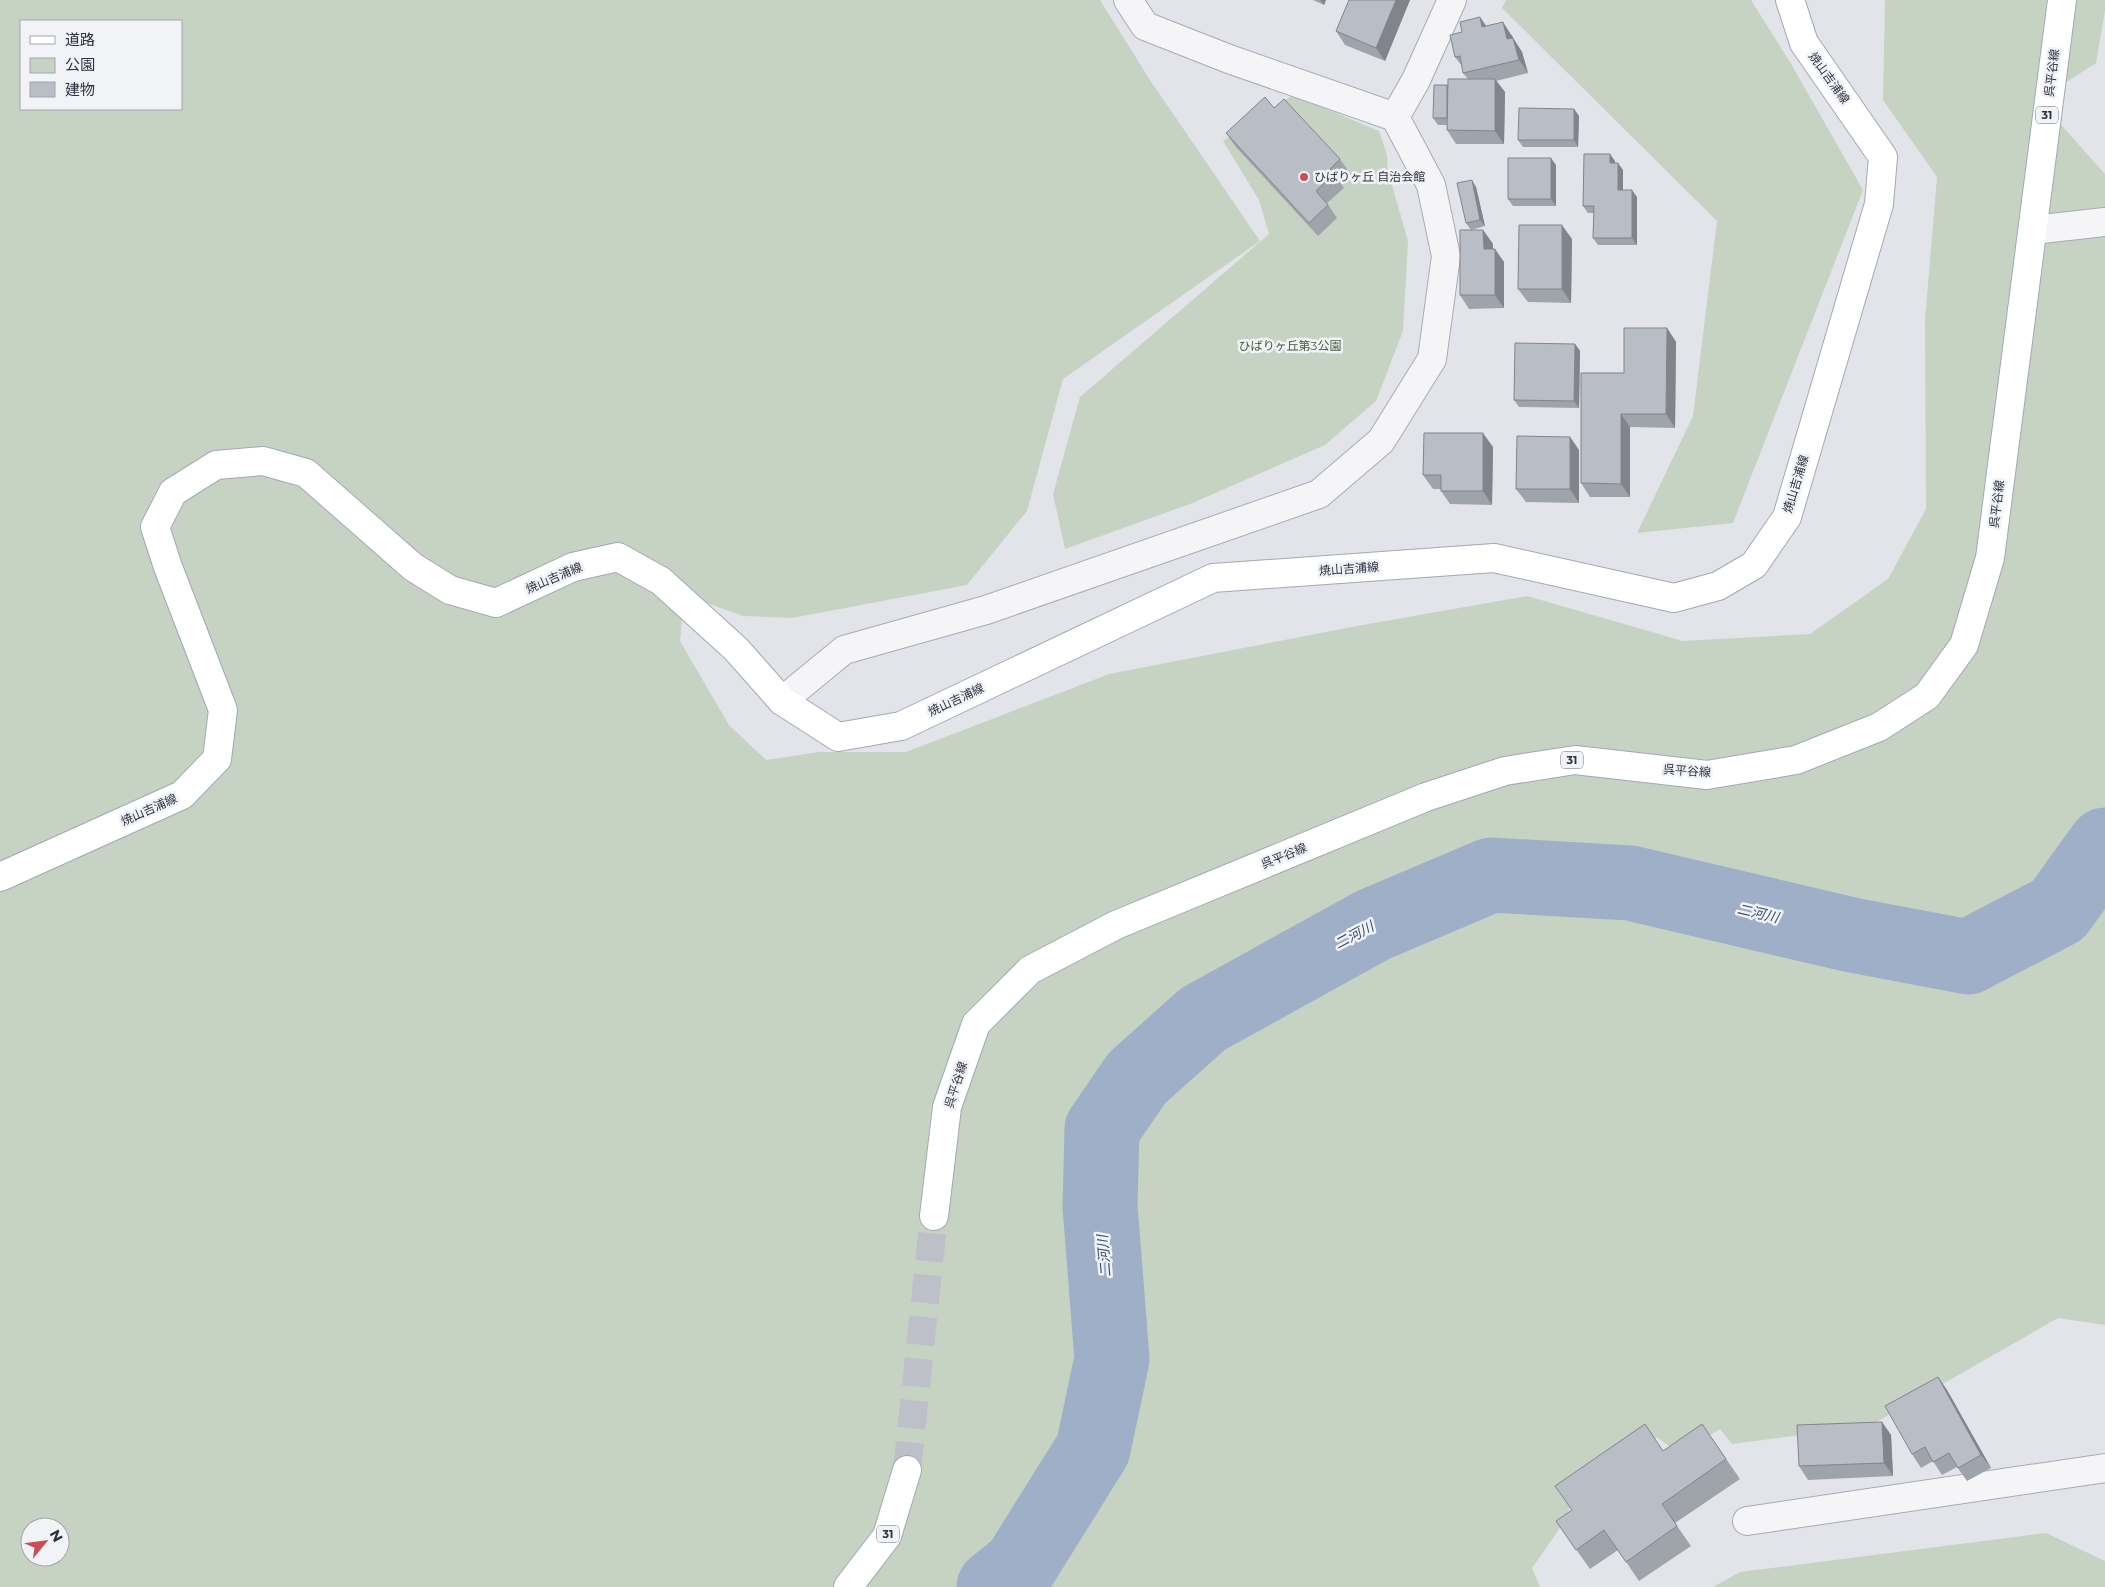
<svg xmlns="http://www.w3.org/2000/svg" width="2105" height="1587" font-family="Montserrat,'Noto Sans JP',sans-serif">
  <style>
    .green { fill: #c6d3c3; fill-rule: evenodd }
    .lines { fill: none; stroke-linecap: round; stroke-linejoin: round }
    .river { stroke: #9fafc8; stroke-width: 75 }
    .major-tunnel { stroke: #bdc0c8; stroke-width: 28; stroke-dasharray: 28 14; stroke-linecap: butt }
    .minor-casing { stroke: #a7abb4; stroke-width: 30 }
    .major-casing { stroke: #a2a8b5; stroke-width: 30 }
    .minor { stroke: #f5f5f8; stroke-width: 28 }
    .major { stroke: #fff; stroke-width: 28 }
    .wall { fill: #9fa3aa }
    .shaded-wall { fill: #82848b }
    .building { fill: #b9bdc6; stroke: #82848b }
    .poi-dot { fill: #c94d55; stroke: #f2f3f7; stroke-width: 2 }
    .labels { text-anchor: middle; stroke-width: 5; stroke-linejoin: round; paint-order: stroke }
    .shield { fill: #f2f3f7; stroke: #676b78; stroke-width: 1 }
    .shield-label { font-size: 11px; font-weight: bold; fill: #2b3141 }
    .street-label { font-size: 12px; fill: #2b3141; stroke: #f2f3f7 }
    .poi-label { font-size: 12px; fill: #2b3141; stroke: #f2f3f7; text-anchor: start }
    .park-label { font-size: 12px; fill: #3c5c38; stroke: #f2f3f7 }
    .water-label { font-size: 14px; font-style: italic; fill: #364c74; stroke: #f2f3f7 }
  </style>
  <rect width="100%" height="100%" fill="#e2e4ea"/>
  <path class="green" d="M0,0H1100L1150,80L1260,241L1063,379L1027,511L967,585L792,618L743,616L684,595L680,641L729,725L766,760L819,752H906L1109,674L1357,626L1527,596L1683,641L1810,634L1888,579L1926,509L1925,320L1937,177L1883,100L1885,0H2105V11L2096,63L2039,100L2105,174V1325L2058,1318L1869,1426L1732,1444L1720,1429L1679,1454L1657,1437L1578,1486L1565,1521L1532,1568L1540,1587H0ZM21,21H181V109H21ZM30,1527H60V1557H30Z
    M1506,0H1751L1790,62L1863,190L1733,523L1637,533L1693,416L1717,221L1502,8Z
    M1293,95L1379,131L1387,155L1388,171L1408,241L1403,331L1376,401L1325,445L1190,504L1065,549L1053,494L1080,397L1269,234L1259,200L1223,141Z
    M2046,1533L2105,1561V1587H1713L1740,1572Z"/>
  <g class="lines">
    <path class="river" d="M994,1587L1020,1566L1093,1449L1112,1359L1100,1206L1102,1129L1137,1078L1203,1019L1373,925L1491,875L1630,883L1852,935L1968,957L2058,910L2105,845"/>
    <path class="major-tunnel" d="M907,1470L934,1216"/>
    <defs>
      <path id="minor" d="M1395,117L1416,80L1452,0
        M2033,230L2105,222
        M782,701L844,650L986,610L1319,494L1381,441L1432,359L1446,256L1431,185L1395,117L1229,59L1145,26L1128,0
        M1747,1521L2105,1468"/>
      <path id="major" d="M0,877L182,795L217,759L223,710L168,567L155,527L173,492L216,465L263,461L306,473L413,567L450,590L496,603L573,567L618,557L661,581L736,649L782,701L838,737L901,726L1213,578L1494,558L1674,598L1718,586L1754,565L1787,517L1879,204L1883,157L1804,43L1790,0
        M934,1216L947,1107L976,1024L1030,970L1116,925L1426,797L1505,771L1575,760L1707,775L1796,760L1879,727L1927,696L1964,645L1990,558L2062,0
        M848,1587L887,1536L907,1470"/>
    </defs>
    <use href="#minor" class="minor-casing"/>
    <use href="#major" class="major-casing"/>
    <use href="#minor" class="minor"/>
    <use href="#major" class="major"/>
  </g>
  <path class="wall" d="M1313,0H1326L1324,5Z
    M1349,0H1410L1385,61L1345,45L1336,31Z
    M1486,26L1512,35L1513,38L1522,52L1528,73L1496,81L1505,92L1504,144H1456L1447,130V125H1438L1433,118L1447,85L1468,79L1463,73L1462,66L1455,57Z
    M1274,108L1340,159L1349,172L1340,182L1344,188L1327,203L1337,218L1318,236L1235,146L1226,133Z
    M1574,109L1579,116L1578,147H1523L1518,140Z
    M1615,161V163L1623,170V190L1637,197V245H1598L1593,238L1594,213H1588L1583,206Z
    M1556,165V206H1513L1508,199Z
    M1476,187L1485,226L1471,230L1466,223Z
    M1483,230L1493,244V249L1504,262V308L1469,309L1460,295Z
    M1572,239L1571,303L1528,302L1518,289Z
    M1667,328L1676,342L1675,428L1630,427V497H1590L1581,483L1624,373Z
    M1575,344L1580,351L1579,408L1519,407L1514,400Z
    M1570,437L1579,450V503L1526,502L1516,489Z
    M1493,447L1492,505L1450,504L1441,491V489H1433L1423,475Z
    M1938,1377L1947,1390L1991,1468L1967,1481L1957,1467L1942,1475L1933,1461L1921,1468L1912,1454Z
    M1882,1422L1891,1435L1893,1476L1808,1480L1799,1466Z
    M1702,1424L1740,1479L1675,1523L1691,1546L1639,1581L1618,1550L1590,1569L1556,1521L1663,1451Z"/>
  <path class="shaded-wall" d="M1320,0H1326L1324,5Z
    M1396,0H1410L1385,61L1376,48Z
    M1480,17L1489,30L1482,27Z
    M1503,22L1522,52L1528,73L1519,60L1507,39Z
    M1495,79L1505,92L1504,144L1495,131Z
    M1574,109L1579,116L1578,147L1574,140Z
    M1610,154L1615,161V169L1610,163Z
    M1551,158L1556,165V206L1551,199Z
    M1618,163L1623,170V197L1618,190Z
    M1472,180L1476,187L1485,226L1480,220Z
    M1632,190L1637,197V245L1632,238Z
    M1562,225L1572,239L1571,303L1562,289Z
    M1483,230L1493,244V263L1484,249Z
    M1495,249L1504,262V308L1495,295Z
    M1667,328L1676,342L1675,428L1666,414Z
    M1575,344L1580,351L1579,408L1574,401Z
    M1621,414L1630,427V497L1621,484Z
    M1483,433L1493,447L1492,505L1483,491Z
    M1570,437L1579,450V503L1570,489Z
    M1938,1377L1947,1390L1991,1468L1981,1455Z
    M1882,1422L1891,1435L1893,1476L1884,1463Z"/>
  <path class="building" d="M1349,0H1396L1376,48L1336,31Z
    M1480,17L1482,27L1503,22L1507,39L1513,38L1519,60L1463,73L1460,56L1455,57L1450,35L1462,32L1460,22Z
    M1448,79H1495V131L1447,130Z
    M1434,85H1447V118H1433Z
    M1265,97L1274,108L1284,99L1340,159L1330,169L1334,174L1316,191L1328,205L1309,223L1226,133Z
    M1519,108L1574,109V140H1518Z
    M1584,154H1610V163H1618V190H1632V238H1593L1594,206H1583Z
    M1508,158H1551V199H1508Z
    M1472,180L1480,220L1466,223L1457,183Z
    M1519,225H1562V289H1518Z
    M1460,230H1483L1484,249H1495V295H1460Z
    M1624,328H1667L1666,414H1621V484L1581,483V373H1624Z
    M1515,343L1575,344L1574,401L1514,400Z
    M1424,433H1483V491H1441V475H1423Z
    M1517,436L1570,437V489H1516Z
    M1938,1377L1981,1455L1958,1468L1949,1453L1933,1462L1925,1447L1912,1454L1885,1406Z
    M1882,1422L1884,1463L1799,1466L1797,1425Z
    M1645,1424L1663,1451L1702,1424L1726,1459L1662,1504L1677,1526L1626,1562L1604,1530L1576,1550L1556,1521L1572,1510L1555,1486Z"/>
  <circle class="poi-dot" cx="1304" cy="177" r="5"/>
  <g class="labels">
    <g class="shield">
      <rect x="2036" y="106.5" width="22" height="17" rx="4"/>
      <rect x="1561" y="751.5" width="22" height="17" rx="4"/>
      <rect x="877" y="1525.5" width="22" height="17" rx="4"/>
    </g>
    <g class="shield-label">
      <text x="2047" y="119">31</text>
      <text x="1572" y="764">31</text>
      <text x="888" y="1538">31</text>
    </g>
    <g class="street-label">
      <text transform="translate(2052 73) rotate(-83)" y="4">呉平谷線</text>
      <text transform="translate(1829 78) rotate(54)" y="4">焼山吉浦線</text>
      <text transform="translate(1796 484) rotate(-73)" y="4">焼山吉浦線</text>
      <text transform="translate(1997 504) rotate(-83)" y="4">呉平谷線</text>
      <text transform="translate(1349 569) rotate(-4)" y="4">焼山吉浦線</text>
      <text transform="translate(554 578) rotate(-23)" y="4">焼山吉浦線</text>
      <text transform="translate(956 700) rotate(-25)" y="4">焼山吉浦線</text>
      <text transform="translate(1687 771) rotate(4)" y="4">呉平谷線</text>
      <text transform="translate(149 810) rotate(-24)" y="4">焼山吉浦線</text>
      <text transform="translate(1284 856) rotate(-22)" y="4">呉平谷線</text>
      <text transform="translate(956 1085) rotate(-72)" y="4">呉平谷線</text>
    </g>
    <g class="poi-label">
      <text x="1314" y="181">ひばりヶ丘 自治会館</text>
    </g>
    <g class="park-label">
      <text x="1290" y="350">ひばりヶ丘第3公園</text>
    </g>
    <g class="water-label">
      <text transform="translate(1758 913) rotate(13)" y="5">二河川</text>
      <text transform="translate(1354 935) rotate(-28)" y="5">二河川</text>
      <text transform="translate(1104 1256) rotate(-95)" y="5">二河川</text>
    </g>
  </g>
  <rect x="20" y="20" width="162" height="90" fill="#f2f3f7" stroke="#a2a5ae"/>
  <rect x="30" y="36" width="25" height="8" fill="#ffffff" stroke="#a2a5ae"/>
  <text x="65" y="45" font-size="15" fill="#2b3141">道路</text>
  <rect x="30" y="58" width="25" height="15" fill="#c6d3c3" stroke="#a2a5ae"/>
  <text x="65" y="70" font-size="15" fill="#2b3141">公園</text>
  <rect x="30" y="82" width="25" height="15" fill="#b9bdc6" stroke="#a2a5ae"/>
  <text x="65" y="95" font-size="15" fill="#2b3141">建物</text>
  <g transform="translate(45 1542) rotate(61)"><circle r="24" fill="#f2f3f7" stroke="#a2a5ae"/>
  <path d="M0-4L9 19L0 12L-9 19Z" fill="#c94d55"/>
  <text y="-8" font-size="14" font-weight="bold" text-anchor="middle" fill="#2b3141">N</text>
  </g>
</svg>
